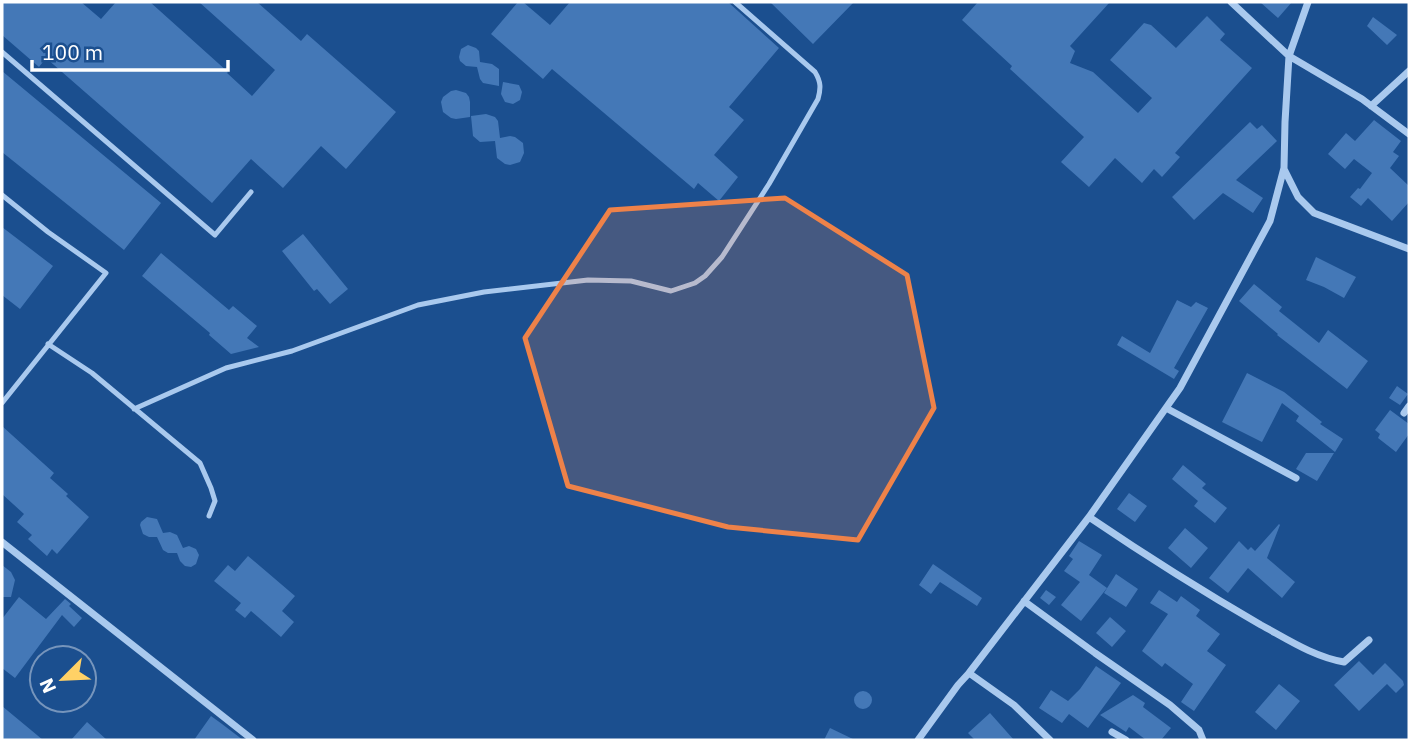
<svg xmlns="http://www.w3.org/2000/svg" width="1411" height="742" font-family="'IBM Plex Sans',sans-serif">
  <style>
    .building { fill: #4478b7 }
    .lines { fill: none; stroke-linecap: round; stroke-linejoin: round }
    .lane { stroke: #a9c9ee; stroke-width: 5 }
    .street { stroke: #a9c9ee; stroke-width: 7 }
    .marked { fill: #ee8249; fill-opacity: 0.2; stroke: #ee8249; stroke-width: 5; stroke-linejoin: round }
  </style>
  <rect width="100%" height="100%" fill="#1b4f8f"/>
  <path class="building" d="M2,2H81L101,19L116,2H150L228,72L227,73L252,96L275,70L199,2H257L301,41L307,34L396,112L346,169L321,146L283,188L251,159L212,203L46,58L39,67L2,35Z
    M518,2H523L550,25L570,2H728L779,48L729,107L744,120L714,155L738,177L719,201L698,183L694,189L552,69L543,79L491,34Z
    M770,2H854L813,44Z
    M978,2H1110L1070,46L1075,51L1070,63L1093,72L1138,113L1152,98L1110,60L1144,23L1151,25L1176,48L1207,16L1225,34L1220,40L1252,68L1175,153L1180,157L1162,177L1154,169L1142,183L1115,158L1089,187L1061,162L1084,137L1010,69L1012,66L962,20Z
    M1260,2H1292L1278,18Z
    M1373,17L1397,35L1387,45L1367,26Z
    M468,45L476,48L479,51L480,62L492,64L499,69V86L483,83L480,79L477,67L466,66L460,61L459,57L461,49Z
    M2,71L161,203L124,250L2,152Z
    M503,82L519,85L522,92L520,100L513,104L505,102L501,94Z
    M456,90L466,93L469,97L470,102V117L456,119L451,118L443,112L441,102L443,97L451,91Z
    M486,114L495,117L498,121L500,138L510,136L515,137L523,143L524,153L520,162L510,165L505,164L497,158L495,141L480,142L473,136L471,116Z
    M1374,120L1401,141L1393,152L1399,156L1390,168L1409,186V202L1392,221L1368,198L1361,206L1350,197L1358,188L1360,189L1372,173L1354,159L1345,169L1328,154L1346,133L1355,141Z
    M1250,122L1257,129L1262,125L1277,141L1236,180L1263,198L1253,213L1223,193L1194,220L1172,197Z
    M2,227L53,266L20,309L2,295Z
    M303,234L348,289L330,304L317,289L314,291L282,251Z
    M161,253L229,310L233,306L257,326L247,338L259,347L231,354L209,335L210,333L142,276Z
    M1316,257L1356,277L1344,298L1324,287L1306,280Z
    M1254,284L1282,307L1279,311L1319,343L1328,330L1368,361L1347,389L1277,335L1278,334L1239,301Z
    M1177,300L1191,307L1196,302L1208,308L1174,368L1179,371L1174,379L1117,345L1122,336L1150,353Z
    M1247,373L1284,392L1322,422L1320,424L1343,439L1335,452L1296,421L1299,416L1282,403L1262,442L1222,422Z
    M1397,386L1408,394L1400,405L1389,398Z
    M1390,410L1409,424V434L1396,452L1378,438L1380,434L1375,430Z
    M2,426L54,473L50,478L68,494L66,496L89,517L57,554L52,549L47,556L28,539L32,535L17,522L24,514L2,494Z
    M1306,453H1334L1317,481L1296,469Z
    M1183,465L1206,484L1202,488L1227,508L1215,523L1194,506L1198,501L1172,479Z
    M1129,493L1147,506L1135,522L1117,509Z
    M147,517L157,519L163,533L170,532L177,535L183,548L189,546L196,549L199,555L196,564L191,567L185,566L180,561L177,553H168L163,550L157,537H149L143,534L140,525L141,522Z
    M1279,524L1280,525L1267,558L1295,582L1282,598L1248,568L1228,593L1209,578L1239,541L1248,550L1251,547L1255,551Z
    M1185,528L1208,548L1191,568L1168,548Z
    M1079,541L1102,555L1089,575L1107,588L1081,621L1061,605L1080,582L1064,571L1073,559L1069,556Z
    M248,556L295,596L282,611L294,622L281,637L251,611L245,618L235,610L241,603L214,581L228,565L235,571Z
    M933,564L982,598L977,606L940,582L931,594L919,585Z
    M2,565L11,572L15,580L11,597H2Z
    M1116,574L1138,589L1126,607L1104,593Z
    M1046,590L1056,597L1049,605L1040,598Z
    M1159,590L1177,602L1181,596L1200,610L1196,616L1220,634L1207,651L1226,665L1194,711L1181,702L1193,684L1165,663L1162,667L1142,651L1168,614L1150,603Z
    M19,597L46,619L65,599L71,604L69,606L82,618L74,627L62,615L15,678L2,668V619Z
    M1110,617L1126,631L1112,647L1096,633Z
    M1359,661L1373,675L1385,663L1403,681L1404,685L1396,693L1387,684L1359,711L1334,685Z
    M1096,666L1121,683L1088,728L1069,714L1062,723L1039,708L1051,690L1068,701L1080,689Z
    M1279,684L1300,701L1276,730L1255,712Z
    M854 700a9 9 0 1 1 18 0a9 9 0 1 1-18 0Z
    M1133,695L1145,703L1143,707L1171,728L1161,740H1146L1129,727L1126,732L1100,715Z
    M2,706L43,740H2Z
    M990,713L1014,740H975L968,733Z
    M211,716L222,724L243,740H194Z
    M87,722L107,740H71Z
    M830,728L855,740H824Z"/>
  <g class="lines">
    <path class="lane" d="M2,52L215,235L251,192
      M2,195L48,232L106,273L2,403
      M48,344L92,373L200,463L211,488L215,501L209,516
      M134,409L226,368L292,351L418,305L484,292L588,280L631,281L671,291L695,283L705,276L722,257L769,184L818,99C821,88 821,82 815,72L735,2"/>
    <path class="street" d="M1231,2L1289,56L1362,99L1409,134
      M1371,106L1409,71
      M1284,169L1298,197L1314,213L1409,249
      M1166,408L1296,478
      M1404,413L1409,406
      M1089,517C1145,555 1202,591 1261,625C1287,639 1314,657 1344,662L1369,640
      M2,542L253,740
      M1024,601L1095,653L1170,705L1199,730L1203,740
      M969,673L1014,705L1050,740
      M1112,732L1126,740
      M918,740L958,685L969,673L1089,517L1180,388L1270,221L1284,168L1285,122L1289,56L1308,2"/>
  </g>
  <path class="marked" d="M785,198L907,275L934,408L858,540L728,527L568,486L525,338L610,210Z"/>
  <rect width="1411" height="742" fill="none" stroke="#ffffff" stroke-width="7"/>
  <g transform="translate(63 679) rotate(246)"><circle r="33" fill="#1b4f8f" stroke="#7695bc" stroke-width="2"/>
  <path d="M0-5L12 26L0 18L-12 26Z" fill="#ffd166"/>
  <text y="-10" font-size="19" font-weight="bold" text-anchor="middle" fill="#ffffff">N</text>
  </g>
  <path d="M32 60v10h196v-10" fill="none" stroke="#ffffff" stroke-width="3.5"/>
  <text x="42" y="60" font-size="21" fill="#ffffff" stroke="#1b4f8f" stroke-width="5" paint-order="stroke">100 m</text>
</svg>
